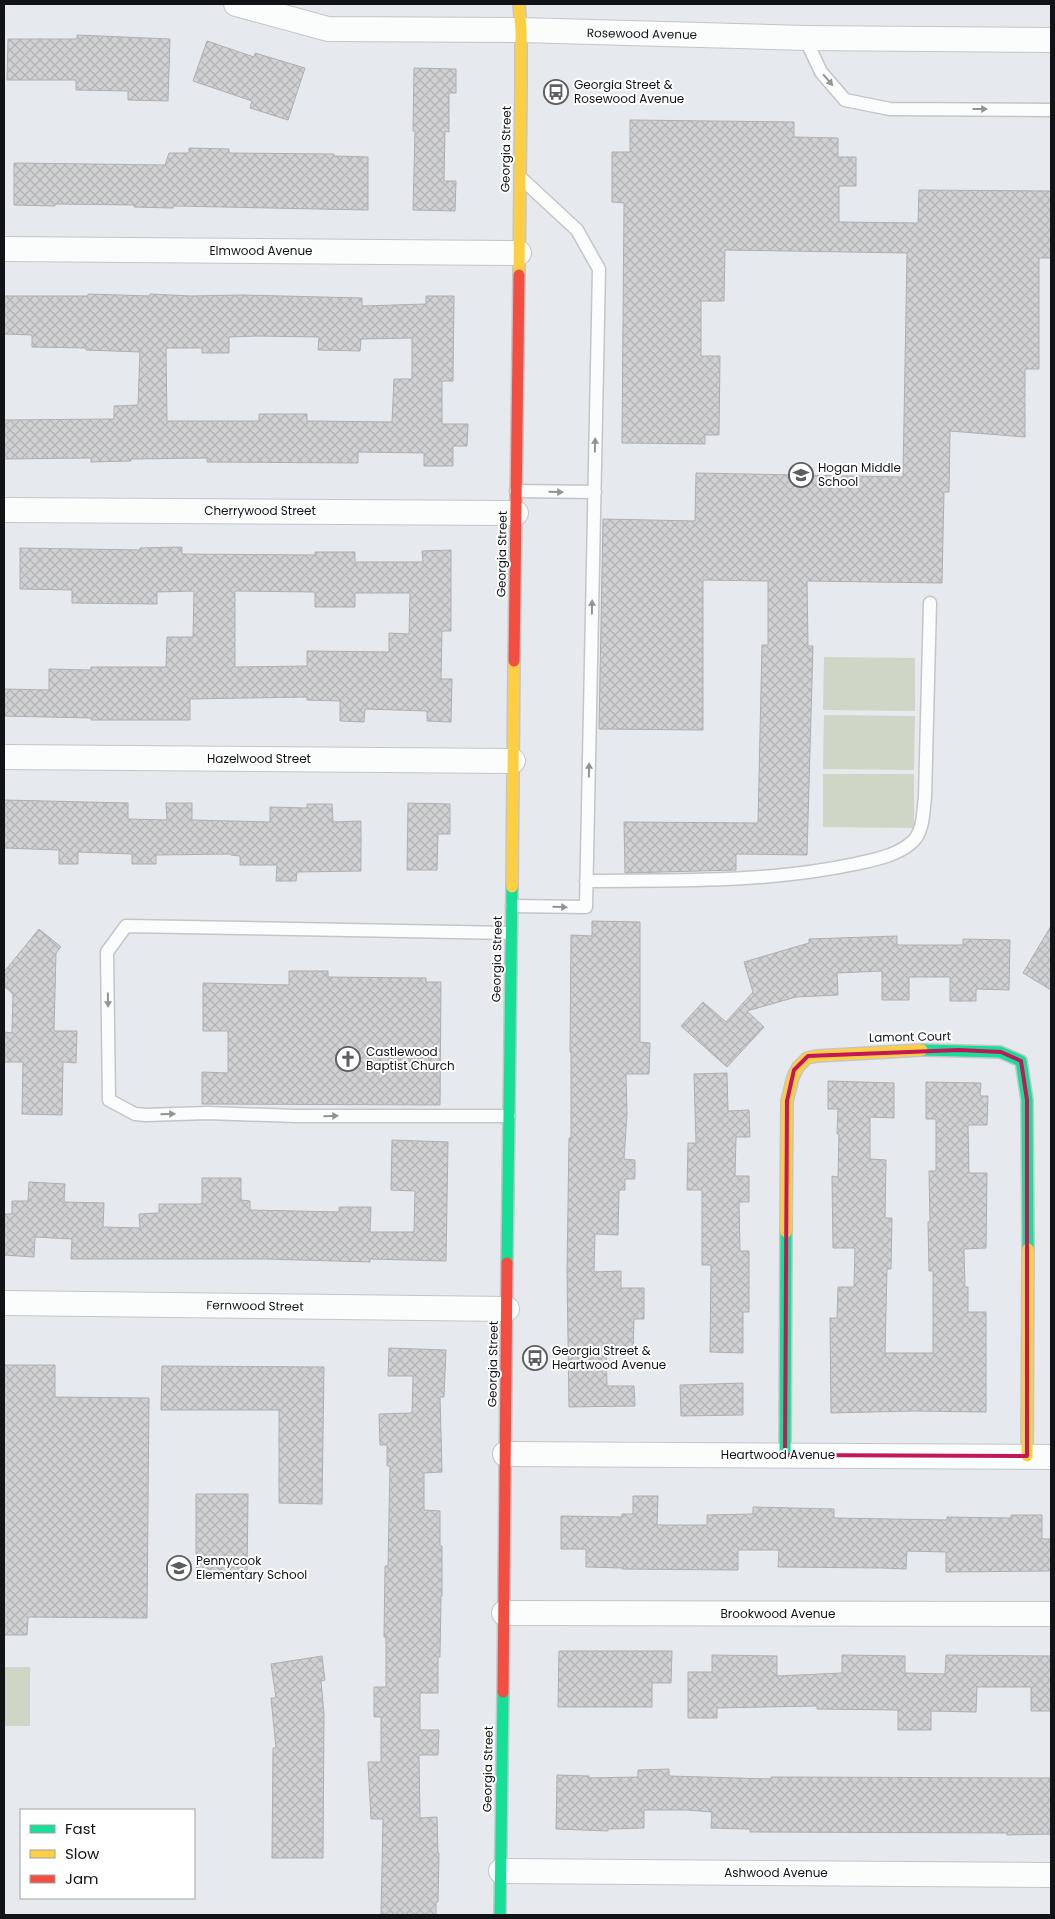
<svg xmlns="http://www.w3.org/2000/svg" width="1055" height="1919" font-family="Poppins,sans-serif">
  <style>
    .grass { fill: #cfd6c5 }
    .building { fill: url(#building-cross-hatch); stroke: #aeafb2; fill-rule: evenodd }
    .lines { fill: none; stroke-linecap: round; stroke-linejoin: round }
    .lane-casing { stroke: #c3c5c9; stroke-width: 15 }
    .street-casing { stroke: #c3c5c9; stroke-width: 26 }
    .fast-casing { stroke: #c3c5c9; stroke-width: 14 }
    .slow-casing { stroke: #c3c5c9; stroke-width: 14 }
    .jam-casing { stroke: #c3c5c9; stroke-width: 14 }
    .lane { stroke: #fbfcfc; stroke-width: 12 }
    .street { stroke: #fbfcfc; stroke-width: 24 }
    .fast { stroke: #16e098; stroke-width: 11 }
    .slow { stroke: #ffcf43; stroke-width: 11 }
    .jam { stroke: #f24e42; stroke-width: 11 }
    .oneway { fill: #929394 }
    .marked { fill: none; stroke: #c2185b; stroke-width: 4; stroke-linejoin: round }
    .labels { text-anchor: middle; stroke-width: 4; stroke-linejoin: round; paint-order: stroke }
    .street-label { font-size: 12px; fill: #111316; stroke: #fff }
    .poi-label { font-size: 12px; fill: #111316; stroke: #fff; text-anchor: start }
  </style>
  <defs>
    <pattern id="building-cross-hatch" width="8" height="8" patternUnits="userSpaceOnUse" patternTransform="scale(1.25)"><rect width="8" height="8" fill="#d1d1d4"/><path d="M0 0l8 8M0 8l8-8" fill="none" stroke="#b2b3b5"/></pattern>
  </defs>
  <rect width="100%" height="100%" fill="#e6e9ee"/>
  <path class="grass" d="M824,657L915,658V711L823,710Z
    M824,715L915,716L914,770L823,769Z
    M823,774H914V828L823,827Z
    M4,1667H30V1726H4Z"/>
  <path class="building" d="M77,35L170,39L168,101L128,100V91L76,90V80H7L8,39H77Z
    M207,41L254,57L255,53L305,68L288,120L250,108L252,101L193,81Z
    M414,68L456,69V93H449V132L445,131L444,181H456L455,211L413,210L415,131H413Z
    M630,120L794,122V137L838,138V157H856V186H839V222L918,223L919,190L1051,191V258H1039V369H1025V437L950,431L949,492H944L942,583L807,581L808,646H813L807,855L736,854V870L625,873L624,822L758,823L762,645H768V581L703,580V730L599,729L603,519L695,521L696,473L903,477L907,253L725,250L724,301H701V356H720L719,435H705V444L622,443L624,203L612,202V152H630Z
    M189,148L229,149V153L334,154V156L368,157V210L173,206V208L134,207V205L55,204V206L14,205V163L165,165L169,153H189Z
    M88,294L150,296V294L191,296L242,295L362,298V306L426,304V296H454L453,381H442V424H468L467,446H453V466H424V453L358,452V463L207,462V458L131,459V461L91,462V458L4,459V420L114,419V406L138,405L140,352L86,350V348L32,347V335L4,334V296H88ZM258,336L319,337L318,350L360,351L361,339L412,338V379H394L392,422L307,421V414H259V421H167L166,348H202V353H229V337Z
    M182,547V554L315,555V552H355V562H423L422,551L451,550V631H442L441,679H452L451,722L427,721V711L365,709L364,722L340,721V701L307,700V697L190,699V720H91V718L4,716V689L49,690V669L91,670V667H166L167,637H193L194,591L157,592V604L72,603V590L20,589V548L140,550V548ZM235,591L315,592V607H355V593H410L409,634L389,633V652L307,651V666L235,667Z
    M4,800L128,803V819L167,820L166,803H192V820L270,822V807L307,808V804H332L333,822L361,821V871L297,872L296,881H276L277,865H240V856L231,855V854L156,855V864H132V854L78,852V864H59V850L4,848Z
    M408,803L450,804V834H438L437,870H407Z
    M592,921L640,922V1042L650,1043L649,1074H626L627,1114L624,1159L635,1160V1179H625V1190H619L618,1235L595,1234L594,1272L621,1271V1288H644V1319H634L633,1351L606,1350L607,1386H634L635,1406L569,1407L567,1272L569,1138H571V1052H570L571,935L592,936Z
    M1051,926V990L1023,973Z
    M39,929L61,947L56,953L54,1031H77L76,1063L63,1062L62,1115L22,1114L23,1062H4V1032L12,1033L13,994L4,986V972Z
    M897,936V945H963V939L1010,940L1009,990L976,989V1001H950V977H909V1000H882V971L837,973L838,995L796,997L747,1011L764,1027L727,1067L681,1026L703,1002L726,1022L753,992L744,962L809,943V939Z
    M289,971H328V977L426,978V982H441L440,1105L202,1104V1072L228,1073V1031H203V983L289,985Z
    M727,1073L728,1111L749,1110L750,1137H736L735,1176H749V1202H739L740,1251H749V1312H743V1353L710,1352L711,1265H702V1190H687L688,1143H696L694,1074Z
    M828,1081L894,1083V1118L870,1117V1159L886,1160L885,1218H892L891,1269H887L885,1353H933V1271H929L928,1222H930L929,1171H936V1119H926V1082L981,1083L980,1096H988L987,1125H968L969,1173H987L986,1248L964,1249L965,1287H968V1312H986V1412L914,1411L831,1413L830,1318H837L838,1287H854L855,1248H833L832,1176L838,1177L839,1134H837L838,1109H828Z
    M392,1140L448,1142L446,1261L370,1259V1262L265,1259H71L72,1239L35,1237L34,1257L4,1255V1214H12V1201H28L29,1182L65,1184L64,1202L104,1203L103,1227L140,1228L139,1214L159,1213V1204H202V1178H241V1200L250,1201V1210L339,1212V1207H371L370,1232H414L415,1191L391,1190Z
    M389,1348L446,1350L444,1397H440L442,1472L424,1473V1510L440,1511V1546H442V1596H441L440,1657H438V1693H420V1730H439L438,1755H419L420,1818L437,1817L438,1853H439L438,1902H436V1915H381L383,1819H371L368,1762H381V1717H374V1687H386V1637H384L385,1566H388L390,1466H387V1445H380L379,1414L412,1413L413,1376H388Z
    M4,1365H55V1397L149,1398L147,1618L28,1617L27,1635H4Z
    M162,1366L324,1367L322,1504L279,1503V1410H161Z
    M743,1383V1415L681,1416L680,1385Z
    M196,1494H248L247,1576H196Z
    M633,1496H658L657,1525H707V1515L753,1514V1507L834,1509V1518L947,1520V1517L1011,1518V1515H1042V1539H1051V1571L946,1572V1552L907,1551L906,1569L882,1568L778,1567L779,1550H738V1570L622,1569V1568L586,1567V1549H561V1516L622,1517V1514H633Z
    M559,1651H672L671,1683H652V1707H558Z
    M712,1655L777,1656V1676L842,1673V1655L905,1656V1673L945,1674L946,1655L1051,1656V1711H1031V1687H977L976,1712L931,1711V1730H898V1710L817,1709V1706L717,1708V1718H688V1672H712Z
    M322,1656L325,1680L321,1681L324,1714L323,1858H272L273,1748H276L271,1698H276L271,1664Z
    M669,1769V1776L771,1779V1777L1051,1778V1834L1007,1835V1833L750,1832V1829L711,1828L712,1812L687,1810H644V1828L608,1829V1831L556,1829L557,1775L589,1776V1778L638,1777V1770Z"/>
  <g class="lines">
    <defs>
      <path id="lane" d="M805,38L821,72L845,100L890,109L1051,110
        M516,491L595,492
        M586,881C676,880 766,883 855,864C873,860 896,856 911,843C924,833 923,811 925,797L930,603
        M512,906L586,907L599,269L577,230L522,179
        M509,1116H296L208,1113L146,1115L135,1114L109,1100L107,952L126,926L511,933"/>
      <path id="street" d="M236,4L328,29L521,30L805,38L1051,40
        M4,249L519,253
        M4,510L516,513
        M4,757L513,761
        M4,1303L507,1309
        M505,1454L1051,1457
        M504,1613L1051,1614
        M501,1871L1051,1875"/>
      <path id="fast" d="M922,1050L1000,1052L1021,1061L1027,1100L1028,1249
        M507,1263L512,887
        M785,1455L786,1232
        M500,1915L503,1692"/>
      <path id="slow" d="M519,275L521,88V30L519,4
        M512,887L514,661
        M786,1232L787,1101L793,1077L798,1067L807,1058L817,1056L922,1050
        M1027,1456L1028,1249"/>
      <path id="jam" d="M514,661L519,275
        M503,1692L507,1263"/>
    </defs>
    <use href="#lane" class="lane-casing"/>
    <use href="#street" class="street-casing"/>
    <use href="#fast" class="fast-casing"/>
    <use href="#slow" class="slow-casing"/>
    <use href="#jam" class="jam-casing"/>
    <use href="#lane" class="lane"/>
    <use href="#street" class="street"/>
    <use href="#fast" class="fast"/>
    <use href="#slow" class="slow"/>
    <use href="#jam" class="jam"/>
  </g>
  <defs><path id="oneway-solid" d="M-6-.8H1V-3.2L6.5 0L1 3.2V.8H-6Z" transform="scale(1.25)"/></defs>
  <g class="oneway">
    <use href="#oneway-solid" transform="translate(828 80) rotate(49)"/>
    <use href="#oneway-solid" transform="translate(980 109)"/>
    <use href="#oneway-solid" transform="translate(595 445) rotate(-89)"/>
    <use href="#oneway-solid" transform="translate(556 492) rotate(1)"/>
    <use href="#oneway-solid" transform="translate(592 607) rotate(-89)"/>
    <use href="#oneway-solid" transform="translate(589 770) rotate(-89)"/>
    <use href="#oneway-solid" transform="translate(560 907) rotate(1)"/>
    <use href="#oneway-solid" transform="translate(108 1000) rotate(89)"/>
    <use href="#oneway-solid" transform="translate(168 1114) rotate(-2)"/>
    <use href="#oneway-solid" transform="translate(331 1116) rotate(-1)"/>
  </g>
  <path class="marked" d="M959,1050L1001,1052L1021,1061L1027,1100V1456L785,1455L787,1101L794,1070L808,1056Z"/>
  <defs>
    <symbol id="bus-ring" viewBox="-11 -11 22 22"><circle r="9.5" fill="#fff" stroke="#5c5e62" stroke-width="1.5"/><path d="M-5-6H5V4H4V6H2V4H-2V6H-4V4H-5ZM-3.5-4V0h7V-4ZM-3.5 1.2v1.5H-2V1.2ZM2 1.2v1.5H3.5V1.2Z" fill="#5c5e62"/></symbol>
    <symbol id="school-ring" viewBox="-11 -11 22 22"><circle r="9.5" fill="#fff" stroke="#5c5e62" stroke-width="1.5"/><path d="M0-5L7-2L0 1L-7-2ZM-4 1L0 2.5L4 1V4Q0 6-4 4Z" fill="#5c5e62"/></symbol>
    <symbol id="church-ring" viewBox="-11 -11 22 22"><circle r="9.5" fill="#fff" stroke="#5c5e62" stroke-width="1.5"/><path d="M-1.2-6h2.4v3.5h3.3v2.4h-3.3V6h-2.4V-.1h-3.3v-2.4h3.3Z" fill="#5c5e62"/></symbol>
  </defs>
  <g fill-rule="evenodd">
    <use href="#bus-ring" x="542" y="78" width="28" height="28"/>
    <use href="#school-ring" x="787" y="461" width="28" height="28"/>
    <use href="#church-ring" x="334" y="1045" width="28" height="28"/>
    <use href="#bus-ring" x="521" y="1344" width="28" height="28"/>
    <use href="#school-ring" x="165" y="1554" width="28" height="28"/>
  </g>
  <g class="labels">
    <g class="street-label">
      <text transform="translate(642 34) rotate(1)" y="4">Rosewood Avenue</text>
      <text transform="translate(506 149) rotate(-89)" y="4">Georgia Street</text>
      <text x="261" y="255">Elmwood Avenue</text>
      <text x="260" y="515">Cherrywood Street</text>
      <text transform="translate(502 554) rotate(-89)" y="4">Georgia Street</text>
      <text x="259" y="763">Hazelwood Street</text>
      <text transform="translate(497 959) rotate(-89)" y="4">Georgia Street</text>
      <text transform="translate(910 1037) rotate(-1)" y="4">Lamont Court</text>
      <text transform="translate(255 1306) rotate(1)" y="4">Fernwood Street</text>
      <text transform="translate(493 1364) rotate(-89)" y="4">Georgia Street</text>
      <text x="778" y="1459">Heartwood Avenue</text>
      <text x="778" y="1618">Brookwood Avenue</text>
      <text transform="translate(488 1769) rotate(-89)" y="4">Georgia Street</text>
      <text x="776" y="1877">Ashwood Avenue</text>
    </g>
    <g class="poi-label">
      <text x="574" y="89">Georgia Street &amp;<tspan x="574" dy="14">Rosewood Avenue</tspan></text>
      <text x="818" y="472">Hogan Middle<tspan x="818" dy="14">School</tspan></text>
      <text x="366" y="1056">Castlewood<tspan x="366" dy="14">Baptist Church</tspan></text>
      <text x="552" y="1355">Georgia Street &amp;<tspan x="552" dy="14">Heartwood Avenue</tspan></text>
      <text x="196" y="1565">Pennycook<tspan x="196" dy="14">Elementary School</tspan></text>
    </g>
  </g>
  <rect width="1055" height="1919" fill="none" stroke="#111316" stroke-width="10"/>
  <rect x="20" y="1809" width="175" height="90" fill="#ffffff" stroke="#a0a1a2"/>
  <rect x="30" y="1825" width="25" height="8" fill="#16e098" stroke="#a0a1a2"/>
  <text x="65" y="1834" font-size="15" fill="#111316">Fast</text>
  <rect x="30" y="1850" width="25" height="8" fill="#ffcf43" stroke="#a0a1a2"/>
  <text x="65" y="1859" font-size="15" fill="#111316">Slow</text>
  <rect x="30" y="1875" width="25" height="8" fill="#f24e42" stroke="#a0a1a2"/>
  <text x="65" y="1884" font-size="15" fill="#111316">Jam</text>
</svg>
